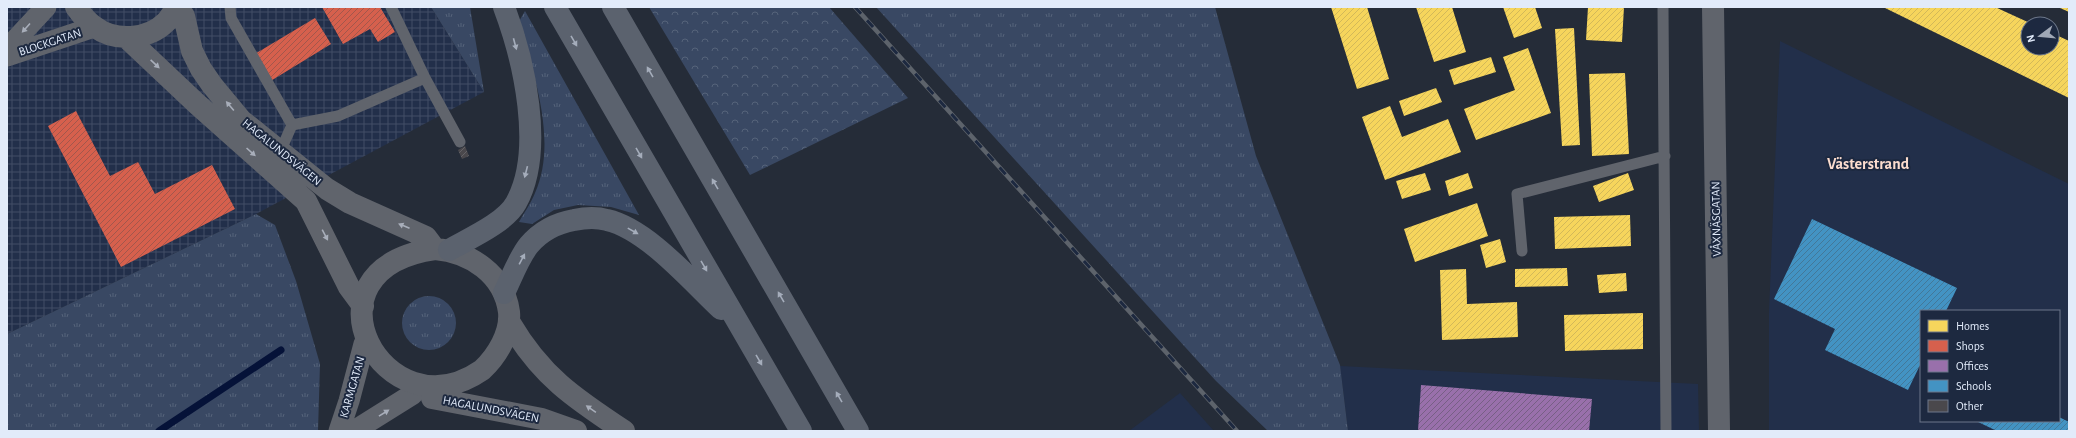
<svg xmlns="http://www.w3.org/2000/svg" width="2076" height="438" font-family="'Alegreya Sans',sans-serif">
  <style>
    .built { fill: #222f4a; fill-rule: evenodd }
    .industrial { fill: url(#industrial-grid) }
    .grass { fill: url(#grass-tufts) }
    .forest { fill: url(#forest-crowns) }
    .homes { fill: url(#homes-hatch) }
    .shops { fill: url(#shops-hatch) }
    .offices { fill: url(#offices-hatch) }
    .schools { fill: url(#schools-hatch) }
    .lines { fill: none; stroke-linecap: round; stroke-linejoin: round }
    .stream { stroke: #051238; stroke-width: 7 }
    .building { fill: url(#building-hatch) }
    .service { stroke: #60646c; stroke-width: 11 }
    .minor { stroke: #60646c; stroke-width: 21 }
    .tertiary { stroke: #60646c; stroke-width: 22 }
    .motorway { stroke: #5b626e; stroke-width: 22 }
    .rail-casing { stroke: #5d636b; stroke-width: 4.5 }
    .rail { stroke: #1d2940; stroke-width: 3; stroke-dasharray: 9; stroke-linecap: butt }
    .oneway { fill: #a8aeba }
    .oneway2 { fill: #a5adbb }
    .labels { text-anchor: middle; stroke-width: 4; stroke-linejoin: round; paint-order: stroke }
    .street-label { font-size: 12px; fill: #e2ebfa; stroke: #1d2940 }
    .district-label { font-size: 16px; font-weight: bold; fill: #fcddcf; stroke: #1d2940 }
  </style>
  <defs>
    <pattern id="industrial-grid" width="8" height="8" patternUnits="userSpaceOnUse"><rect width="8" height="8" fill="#222f4a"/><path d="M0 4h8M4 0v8" fill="none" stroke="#424d65"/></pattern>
    <pattern id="grass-tufts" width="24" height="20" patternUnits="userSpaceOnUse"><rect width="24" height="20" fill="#394863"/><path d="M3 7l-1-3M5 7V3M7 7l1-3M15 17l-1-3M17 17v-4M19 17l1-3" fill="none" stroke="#55637a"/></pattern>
    <pattern id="forest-crowns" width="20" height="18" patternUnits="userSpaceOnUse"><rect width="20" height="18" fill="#394863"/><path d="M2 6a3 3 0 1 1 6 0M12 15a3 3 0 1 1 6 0" fill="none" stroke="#55637a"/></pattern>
    <pattern id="homes-hatch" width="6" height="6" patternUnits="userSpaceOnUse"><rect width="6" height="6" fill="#f6d55c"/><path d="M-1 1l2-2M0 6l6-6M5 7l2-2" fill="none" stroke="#d2b859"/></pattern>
    <pattern id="shops-hatch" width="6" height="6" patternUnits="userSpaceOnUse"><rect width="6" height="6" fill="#d6604d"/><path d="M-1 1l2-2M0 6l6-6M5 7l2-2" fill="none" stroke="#a3574c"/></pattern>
    <pattern id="offices-hatch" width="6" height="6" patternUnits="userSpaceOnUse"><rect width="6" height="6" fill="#9970ab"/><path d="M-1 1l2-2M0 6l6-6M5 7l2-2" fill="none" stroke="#775f85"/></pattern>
    <pattern id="schools-hatch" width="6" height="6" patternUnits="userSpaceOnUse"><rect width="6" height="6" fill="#4393c3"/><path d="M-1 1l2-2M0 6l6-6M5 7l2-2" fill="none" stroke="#437899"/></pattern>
    <pattern id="building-hatch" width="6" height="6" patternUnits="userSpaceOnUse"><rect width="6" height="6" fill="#4a484c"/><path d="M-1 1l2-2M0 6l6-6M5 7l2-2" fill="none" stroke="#646367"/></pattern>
  </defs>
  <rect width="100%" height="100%" fill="#252c38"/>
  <path class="built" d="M1780,41L2069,184V431H1769V313ZM1921,311H2059V421H1921Z
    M1340,366L1698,384L1699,431H1348Z
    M1180,393L1214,431H1129Z"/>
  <path class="industrial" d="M7,7H431L484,92L256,214L7,334Z"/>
  <path class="grass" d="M431,7H470L484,92Z
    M876,7H1215L1256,156L1340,365L1348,431H1268L1216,381Z
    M525,11L639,215L611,207L578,205L554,210L532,224L519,222C524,213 531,203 535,193C558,142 534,72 518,23Z
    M256,214L275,225L296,281L320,364L318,431H7V334Z
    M402 323a27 27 0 1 1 54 0a27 27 0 1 1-54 0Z"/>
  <path class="forest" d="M649,7H829L908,98L750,175Z"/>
  <path class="homes" d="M1331,7H1367L1389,79L1357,89Z
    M1416,7H1452L1466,52L1434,62Z
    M1503,7H1535L1542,28L1514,38Z
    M1588,7H1624L1622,42L1586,40Z
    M1883,7H1995L2032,24H2028V48H2052V33L2069,41V98Z
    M2061,7H2069V12L2060,8Z
    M1574,28L1580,145L1562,146L1555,29Z
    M1528,48L1551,113L1476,140L1464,109L1515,90L1503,57Z
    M1491,57L1496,72L1454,85L1449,70Z
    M1625,73L1629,154L1592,156L1589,74Z
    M1436,88L1442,102L1404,116L1399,101Z
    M1390,106L1402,137L1448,119L1461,152L1385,180L1362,117Z
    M1425,173L1431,190L1402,199L1396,181Z
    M1468,173L1473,188L1449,196L1445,181Z
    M1628,173L1634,190L1599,202L1593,186Z
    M1477,203L1488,236L1415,262L1404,229Z
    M1630,215L1631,246L1555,249L1554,217Z
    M1500,239L1506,262L1486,268L1480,245Z
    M1567,268L1568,286L1515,287V269Z
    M1466,269L1467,304L1517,302L1518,337L1442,340L1440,270Z
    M1626,273L1627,291L1599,293L1597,275Z
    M1643,313V349L1565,351L1564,315Z"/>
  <path class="shops" d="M322,7H380L395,32L378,42L370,29L343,44Z
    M315,18L331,44L269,82L253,55Z
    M76,111L110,176L138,162L155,194L212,165L235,209L121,267L48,126Z"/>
  <path class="offices" d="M1421,385L1592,399L1589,431H1418Z"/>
  <path class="schools" d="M1812,219L1957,288L1946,311H1921V363L1908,390L1825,350L1835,329L1774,299Z
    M2059,417L2069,422V431H1997L1976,421H2059Z"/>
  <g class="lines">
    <path class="stream" d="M159,431L281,350"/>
  </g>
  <path class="building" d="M465,146L469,156L462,159L458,150Z"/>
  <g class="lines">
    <path class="service" d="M230,7L231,18L292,125L280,152
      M1663,7L1666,431
      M425,78L460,142
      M292,125L338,116L425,78L391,7
      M1522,251L1517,194L1665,156"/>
    <path class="minor" d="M7,49L46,7
      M7,56L94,27
      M339,431L349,401L364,344
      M354,431L413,394"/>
    <path class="tertiary" d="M76,7C81,14 88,23 95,27C115,42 148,40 166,22C170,18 173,12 177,7
      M178,7L184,16L192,51L201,69L212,85L241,120L327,189L350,203L426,237L435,249
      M1713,7L1719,431
      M127,38L197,104L306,201L349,287L363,306
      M435,249C470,252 504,274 509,312C511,333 497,356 482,370C384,438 293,269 435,249Z
      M510,323C541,376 574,398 624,431
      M432,398L542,419L576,431"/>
    <path class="motorway" d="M555,7L801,431
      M613,7L858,431
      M449,250C468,239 505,223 516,203C545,151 524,60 504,7
      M504,293C511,279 519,257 529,245C541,231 557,223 574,220C584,218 596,217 607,220C647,229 691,281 721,309"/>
    <defs>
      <path id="rail" d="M855,7L1237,431"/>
    </defs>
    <use href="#rail" class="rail-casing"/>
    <use href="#rail" class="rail"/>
  </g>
  <defs><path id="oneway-solid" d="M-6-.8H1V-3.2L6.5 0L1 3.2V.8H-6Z"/></defs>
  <g class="oneway">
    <use href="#oneway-solid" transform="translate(26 28) rotate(132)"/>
    <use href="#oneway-solid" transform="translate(155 64) rotate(43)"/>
    <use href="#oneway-solid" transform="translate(230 106) rotate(-130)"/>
    <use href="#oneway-solid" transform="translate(251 152) rotate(42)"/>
    <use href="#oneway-solid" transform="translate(404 226) rotate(-157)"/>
    <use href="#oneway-solid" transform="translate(325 235) rotate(62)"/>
    <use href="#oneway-solid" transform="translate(591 409) rotate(-145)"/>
    <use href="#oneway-solid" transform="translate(384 413) rotate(-32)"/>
  </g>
  <g class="oneway2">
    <use href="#oneway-solid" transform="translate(574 41) rotate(60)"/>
    <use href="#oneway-solid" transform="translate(515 44) rotate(75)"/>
    <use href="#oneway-solid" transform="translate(650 72) rotate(-120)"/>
    <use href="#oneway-solid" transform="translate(639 153) rotate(60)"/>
    <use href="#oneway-solid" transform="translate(526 172) rotate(104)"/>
    <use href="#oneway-solid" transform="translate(715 184) rotate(-120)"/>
    <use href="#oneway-solid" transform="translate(633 231) rotate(29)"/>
    <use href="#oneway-solid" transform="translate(522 259) rotate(-62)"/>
    <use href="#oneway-solid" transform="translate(704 266) rotate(60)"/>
    <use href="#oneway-solid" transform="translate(781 297) rotate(-120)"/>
    <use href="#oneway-solid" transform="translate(759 360) rotate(60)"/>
    <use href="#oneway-solid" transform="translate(839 397) rotate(-120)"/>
  </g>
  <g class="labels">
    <g class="street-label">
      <text transform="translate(50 42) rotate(-18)" y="4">BLOCKGATAN</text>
      <text transform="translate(282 152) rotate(39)" y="4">HAGALUNDSVÄGEN</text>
      <text transform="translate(1716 219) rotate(-91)" y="4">VÅXNÄSGATAN</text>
      <text transform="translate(352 387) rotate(-74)" y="4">KARMGATAN</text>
      <text transform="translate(491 409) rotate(11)" y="4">HAGALUNDSVÄGEN</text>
    </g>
    <g class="district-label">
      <text x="1868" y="169">Västerstrand</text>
    </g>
  </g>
  <rect width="2076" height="438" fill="none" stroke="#e2ebfa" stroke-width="16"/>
  <rect x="1920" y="310" width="140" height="112" fill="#1d2940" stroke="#6c778a"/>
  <rect x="1928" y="320" width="20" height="12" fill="#f6d55c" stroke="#6c778a"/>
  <text x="1956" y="330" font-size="12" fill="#e2ebfa">Homes</text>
  <rect x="1928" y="340" width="20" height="12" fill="#d6604d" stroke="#6c778a"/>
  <text x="1956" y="350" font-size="12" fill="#e2ebfa">Shops</text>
  <rect x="1928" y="360" width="20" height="12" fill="#9970ab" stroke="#6c778a"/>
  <text x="1956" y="370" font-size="12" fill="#e2ebfa">Offices</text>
  <rect x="1928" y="380" width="20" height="12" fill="#4393c3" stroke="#6c778a"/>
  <text x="1956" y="390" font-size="12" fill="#e2ebfa">Schools</text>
  <rect x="1928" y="400" width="20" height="12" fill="#4a484c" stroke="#6c778a"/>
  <text x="1956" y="410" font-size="12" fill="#e2ebfa">Other</text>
  <g transform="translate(2040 36) rotate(254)"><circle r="19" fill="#1d2940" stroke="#6c778a"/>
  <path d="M0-3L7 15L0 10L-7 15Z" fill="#a0a8b6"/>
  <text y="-6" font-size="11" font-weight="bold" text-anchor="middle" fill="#e2ebfa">N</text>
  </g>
</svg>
